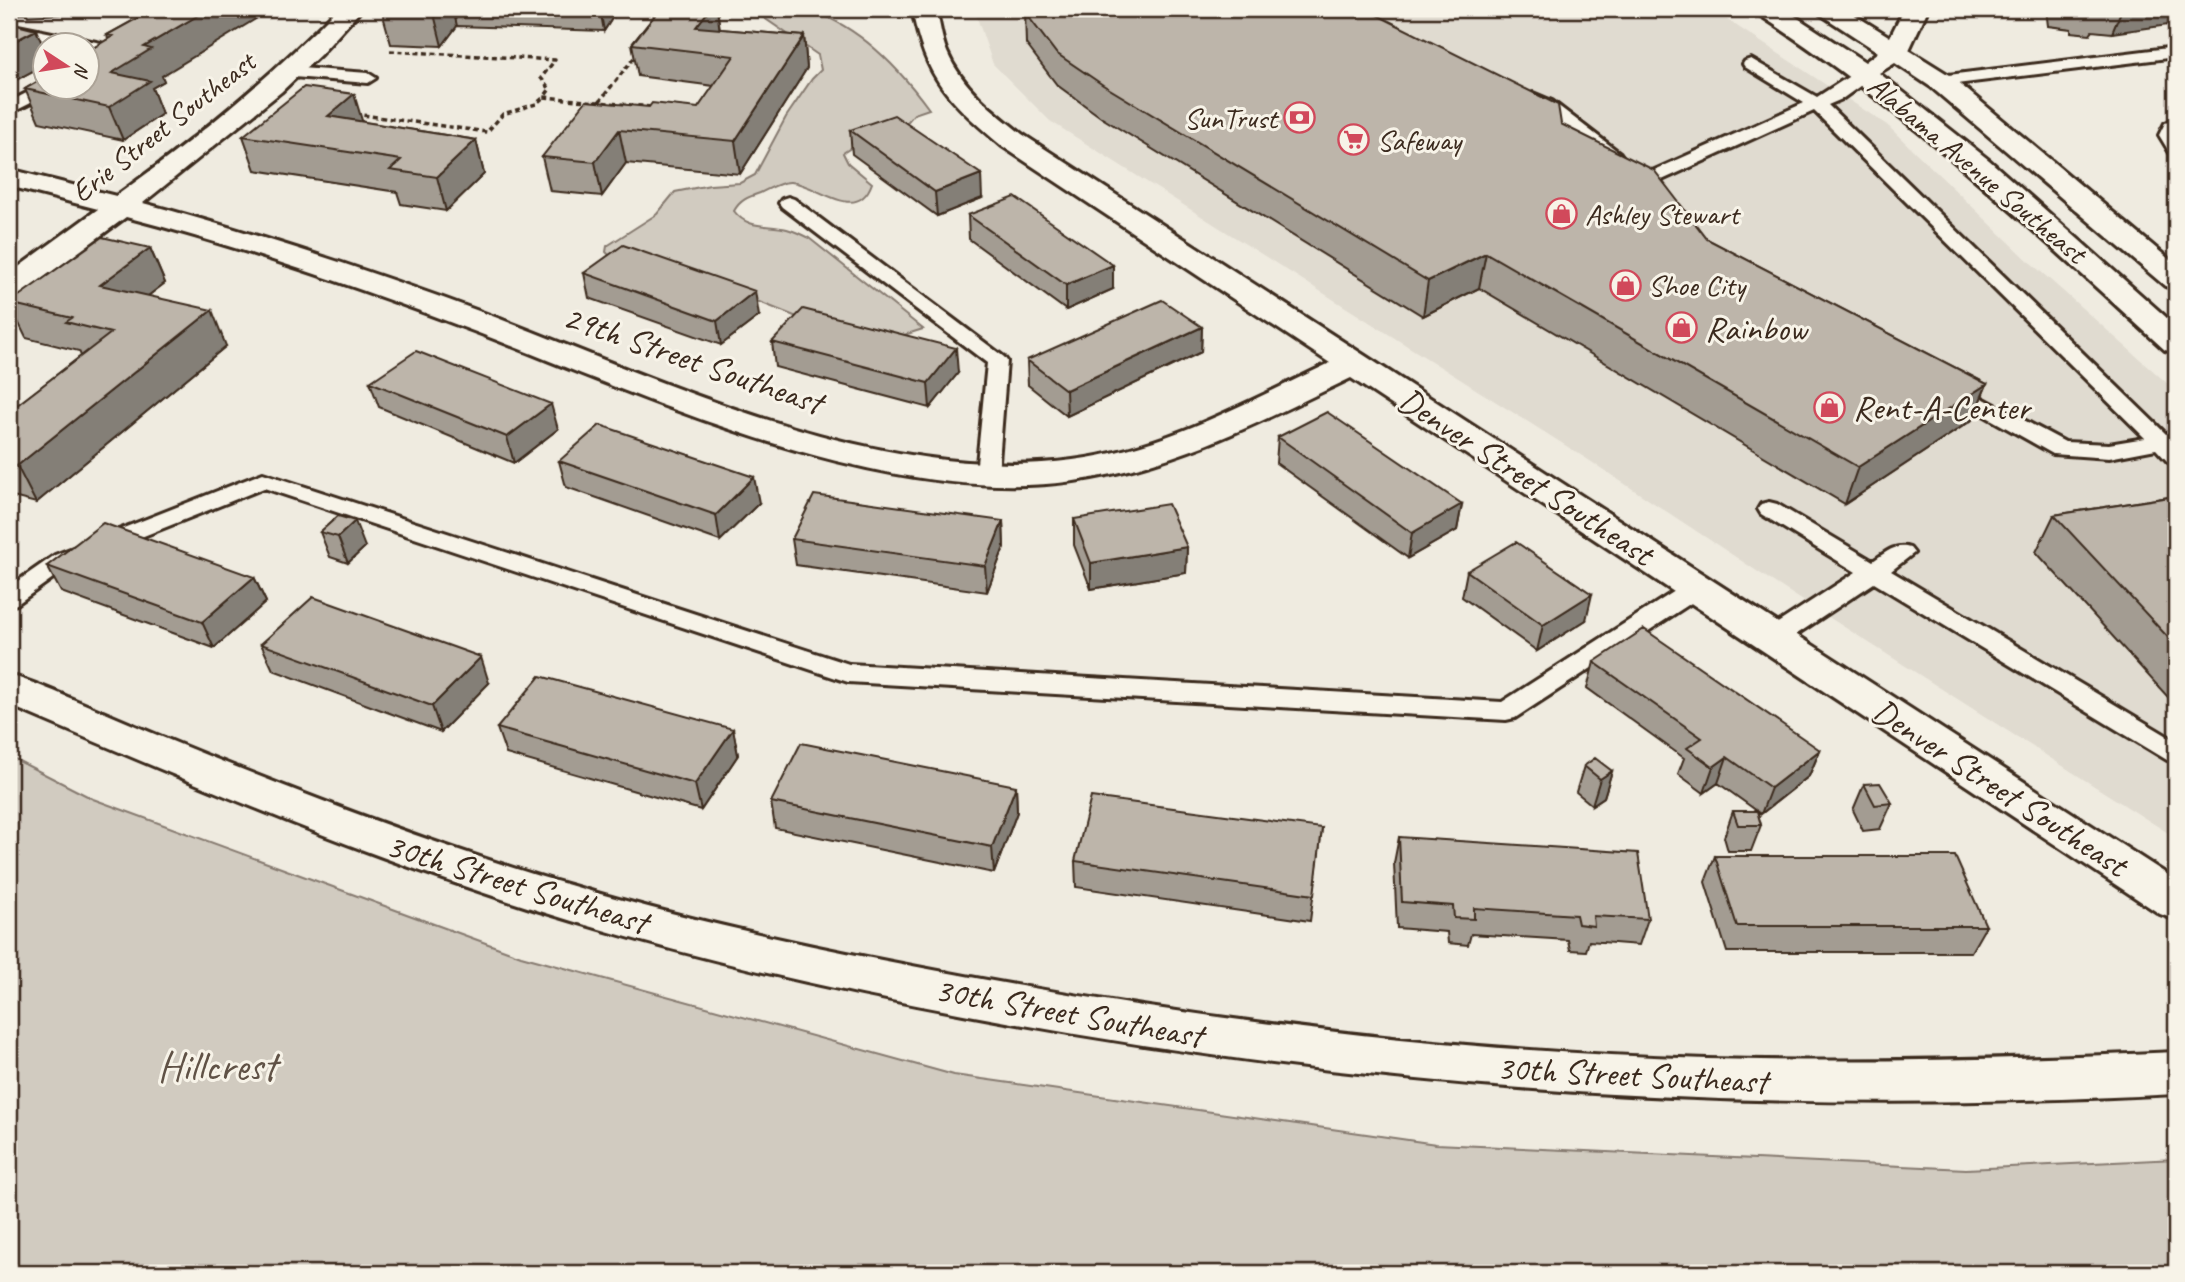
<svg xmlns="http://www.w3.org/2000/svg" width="2185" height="1282" font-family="Caveat,sans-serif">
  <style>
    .built { fill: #e0dbd0 }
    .green { fill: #d1cbc0; stroke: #867a6f; stroke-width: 2 }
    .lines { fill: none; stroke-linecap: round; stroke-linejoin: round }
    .lane-casing { stroke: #3b2a1e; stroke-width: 6 }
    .street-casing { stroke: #3b2a1e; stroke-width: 6 }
    .secondary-casing { stroke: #3b2a1e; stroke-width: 6 }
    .path { stroke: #3b2a1e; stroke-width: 3.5; stroke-dasharray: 5 3.5; stroke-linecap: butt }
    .lane { fill: #f7f3e8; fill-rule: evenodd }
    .street { fill: #f7f3e8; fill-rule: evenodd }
    .secondary { fill: #f7f3e8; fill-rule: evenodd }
    .wall { fill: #a39c92; stroke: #3b2a1e; stroke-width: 2 }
    .shaded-wall { fill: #847f77; stroke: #3b2a1e; stroke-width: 2 }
    .building { fill: #bdb5aa; stroke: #3b2a1e; stroke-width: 2 }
    .labels { text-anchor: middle; stroke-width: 6; stroke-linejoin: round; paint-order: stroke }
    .far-poi-label { font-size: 30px; fill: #3b2a1e; stroke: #f7f3e8; text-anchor: start }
    .far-street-label { font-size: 30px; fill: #3b2a1e; stroke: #f7f3e8 }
    .poi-label { font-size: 35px; fill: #3b2a1e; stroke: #f7f3e8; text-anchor: start }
    .street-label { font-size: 35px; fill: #3b2a1e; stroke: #f7f3e8 }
    .near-park-label { font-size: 42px; fill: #605246; stroke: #f7f3e8 }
  </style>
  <rect width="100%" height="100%" fill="#efebe0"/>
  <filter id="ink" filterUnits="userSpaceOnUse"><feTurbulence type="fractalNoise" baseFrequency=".0143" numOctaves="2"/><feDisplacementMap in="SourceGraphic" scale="14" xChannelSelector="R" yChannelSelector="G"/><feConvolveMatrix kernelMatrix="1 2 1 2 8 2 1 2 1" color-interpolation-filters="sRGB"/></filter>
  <g filter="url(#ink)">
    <path class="built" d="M974,9H1711L1887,125L2031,263L2176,391V838L1775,583L1587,459L1050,121L993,64Z"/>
    <path class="green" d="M751,9C768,9 789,5 805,9C856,23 899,68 929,109L914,114L905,125L854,146L843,153L848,163L872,183C857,225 817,184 791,182C781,181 769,189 760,193C748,197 740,200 734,211C748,230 767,224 787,229C795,231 802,235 809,238L923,329L904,335L812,323L734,292L611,257L606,252L607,246L657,214L675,192L710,185L740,183L755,175L786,117L812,79L821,70L818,55Z
      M9,756L93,799L521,956L954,1075L1436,1144L1966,1169L2176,1159V1273H9Z"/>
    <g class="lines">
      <defs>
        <path id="lane" d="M927,9H953L951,12L925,19L919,17L917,14L919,11Z
          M18,26L101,43L109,48L94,64L88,66V46H65L12,34L10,31Z
          M2176,47V57L1940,86L1932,81L1940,76Z
          M1751,59L1817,97L1859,70H1871L1873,74L1871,78L1842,99L1828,105L2166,434L2176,432V464L2168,462L2156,449L2109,458L2053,454L1942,392L1939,388L1942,384H1956L2065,442L2109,444L2145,438L1814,111L1651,185H1639L1636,181L1639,177L1804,103L1745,67L1743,64L1745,61Z
          M287,67L368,73L376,78L368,83L281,76L279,72Z
          M46,83V88H55L53,92L9,114V102Z
          M1533,93L1552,101L1620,153L1623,157L1620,161H1608L1527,102L1525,98Z
          M2176,119V154L2170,153L2159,135L2165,123Z
          M788,197L794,199L1004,357L1007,361L998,474L995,479H979L976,474L987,363L782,207L779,203L782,199Z
          M263,473L849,664L1502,702L1689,582L1697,580L1705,582L1709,588L1705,594L1515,718L1506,720L848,682L264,488L71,565L17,604L9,606V587L55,555Z
          M1769,502L1777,504L1873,561C1885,553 1895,543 1910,548L1914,553L1891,571L2176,741V763L2167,760L1874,583L1782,644L1773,646L1764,644L1761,638L1764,632L1856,572L1761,514L1758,509L1761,504Z"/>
        <path id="street" d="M337,9H362L321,54L281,92L143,203C263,235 379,274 495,317C670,384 882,485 1073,460C1165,448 1247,402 1330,363L1002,146C948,100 926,80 912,9H936C940,23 941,38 947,52C962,87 993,111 1022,134L2176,880V920L2160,914L1351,378C1262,421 1174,467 1074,481C883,508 652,400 476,332C361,288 245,248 126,217L20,295L9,297V274L98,209L9,186V169L116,196C195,139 269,79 337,9Z
          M9,675C34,682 58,693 82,703C126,722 171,741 216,759C333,806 452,851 573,886C705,925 840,953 976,978C1217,1022 1462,1052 1707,1059C1864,1063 2020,1059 2176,1052V1094C1769,1116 1375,1092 974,1016C839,991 704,961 572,921C379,863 194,784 9,705Z"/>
        <path id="secondary" d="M1755,9H1784L1865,62L1878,52L1820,14L1817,9H1845L1890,37L1904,9H1928L1909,50L1949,75L2176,265V289L2165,286L1931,87L1895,63L1879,73L1989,160L2176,326V353L2165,350C2034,231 1907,110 1758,14Z"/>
      </defs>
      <use href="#lane" class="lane-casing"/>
      <use href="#street" class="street-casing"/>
      <use href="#secondary" class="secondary-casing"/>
      <path class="path" d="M390,51L555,60L541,78L550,89L544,97L652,107
        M599,102L637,54
        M355,114L487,132L503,114L536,104L544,97"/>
      <use href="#lane" class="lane"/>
      <use href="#street" class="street"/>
      <use href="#secondary" class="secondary"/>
    </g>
    <path class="wall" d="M9,9H99L97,12L28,16L27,14L9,15Z
      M154,9L162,76L164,81L152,88L162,114L123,140L39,122L25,89L108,39L107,35Z
      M384,9H618L604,31L457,26L442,46L391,44L382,12Z
      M660,9H717L720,29L804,36L807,68L740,174L626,163L602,196L550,191L542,157L649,107L698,108L714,86L638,76L632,44Z
      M2046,9H2176L2112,33L2092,31L2090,34L2071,32V29L2048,26Z
      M1025,12L1561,124L1707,239L1987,384L1972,420L1845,504L1479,288L1423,316L1102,118L1057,85L1026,44Z
      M363,122L476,140L484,174L446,211L401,204L397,192L255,170L243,136Z
      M850,130L982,198L937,216L852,154Z
      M968,215L1113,289L1066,310L969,239Z
      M150,248L165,283L148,296L226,346L36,503L9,496V408L12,409L81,356L79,351L26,338L9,303Z
      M584,273L759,316L721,345L589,298Z
      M1202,327L1201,352L1067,416L1028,385L1027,360Z
      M772,342L958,373L930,408L775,367Z
      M370,382L558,429L514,463L379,407Z
      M1278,437L1462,504L1457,530L1408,558L1276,463Z
      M559,461L759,503L720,541L566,487Z
      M2176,496V706L2036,552L2054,515Z
      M338,516L365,547L348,563L330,557L320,532Z
      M1074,519L1187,547L1186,573L1091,589L1074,545Z
      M1003,521L1004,547L987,592L796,565L792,539Z
      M47,566L254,577L266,602L214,648L61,592Z
      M1467,571L1586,620L1537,651L1462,597Z
      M261,644L489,683L441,732L273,670Z
      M1594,662L1820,750L1809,776L1761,814L1757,811L1761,825L1751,851H1728L1724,837L1733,811H1757L1718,783L1704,793L1678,774L1684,758L1587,688Z
      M497,728L733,729L738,755L701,810L506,754Z
      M1584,766L1612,771L1604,797L1592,805L1576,792Z
      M1864,784L1892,803L1880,829L1863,831L1853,810Z
      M1016,786L1017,812L994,873L775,828L771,802Z
      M1322,828L1310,921L1076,887L1075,861Z
      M1399,837L1648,919L1639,945L1589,941L1586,951L1570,950L1568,940L1471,934L1468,945L1448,943L1447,932L1397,928L1394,863Z
      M1715,856L1986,926L1971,952H1727L1705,882Z"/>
    <path class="shaded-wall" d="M209,9H272L162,76L164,81L152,88L162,114L123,140L109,107L112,73L144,47Z
      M438,9H453L457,26L442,46L434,14Z
      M600,9H618L604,31Z
      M710,9H717L720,33L696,27Z
      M2122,9H2176V24L2112,33Z
      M36,30L46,52V64L9,84V44Z
      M804,36L807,68L740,174L735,141Z
      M354,94L364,127L328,116Z
      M619,130L626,163L602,196L595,162Z
      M476,140L484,174L446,211L437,177Z
      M981,174L982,198L937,216L935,192Z
      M150,248L165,283L116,320L100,285Z
      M1486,253L1479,288L1423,316L1428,281Z
      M1113,265V289L1066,310V285Z
      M755,291L759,316L721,345L717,321Z
      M212,310L226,346L36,503L17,466Z
      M1202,327L1201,352L1067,416L1066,390Z
      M956,348L958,373L930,408L928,383Z
      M1987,384L1972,420L1845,504L1858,467Z
      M551,404L558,429L514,463L507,437Z
      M754,477L759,503L720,541L716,515Z
      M1462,504L1457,530L1408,558L1412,533Z
      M355,521L365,547L348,563L338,537Z
      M1003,521L1004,547L987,592L985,566Z
      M1187,547L1186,573L1091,589V563Z
      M254,577L266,602L214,648L202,622Z
      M1592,594L1586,620L1537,651L1543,625Z
      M481,657L489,683L441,732L432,706Z
      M733,729L738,755L701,810L695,784Z
      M1820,750L1809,776L1761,814L1771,788Z
      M1727,757L1718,783L1704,793L1713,767Z
      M1612,771L1604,797L1592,805L1600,779Z
      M1016,786L1017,812L994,873L992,847Z"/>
    <path class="building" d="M154,9H209L144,47L151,49L112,73L150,81L109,107L25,89L46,77V88H88V51L113,36L107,35Z
      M384,9H438L434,14L382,12Z
      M660,9H710L696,27L804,36L735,141L619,130L595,162L542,157L586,101L649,107L652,103L698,108L734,56L632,44Z
      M1066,9H1365L1558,105L1561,124L1654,170L1707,239L1987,384L1858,467L1486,253L1428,281L1103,85L1056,53L1025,12Z
      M9,23L36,30L9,44Z
      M304,87L354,94L328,116L476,140L437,177L390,170L401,160L243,136Z
      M894,115L981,174L935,192L850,130Z
      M1015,197L1113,265L1066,285L968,215Z
      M102,237L150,248L100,285L212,310L17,466L9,464V408L12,409L111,333L66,322L72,318L9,303Z
      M623,245L755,291L717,321L584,273Z
      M1162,300L1202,327L1066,390L1027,360Z
      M803,309L956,348L928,383L772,342Z
      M416,351L551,404L507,437L370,382Z
      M1327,412L1462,504L1412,533L1278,437Z
      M600,425L754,477L716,515L559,461Z
      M814,495L1003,521L985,566L792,539Z
      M2176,496V646L2054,515Z
      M1168,504L1187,547L1091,563L1074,519Z
      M338,516L355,521L338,537L320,532Z
      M103,523L254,577L202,622L47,566Z
      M1516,542L1592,594L1543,625L1467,571Z
      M313,597L481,657L432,706L261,644Z
      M1644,629L1820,750L1771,788L1727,757L1713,767L1687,748L1702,738L1594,662Z
      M540,676L733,729L695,784L497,728Z
      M801,743L1016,786L992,847L771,802Z
      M1595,758L1612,771L1600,779L1584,766Z
      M1880,783L1892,803L1875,805L1864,784Z
      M1091,797L1322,828L1314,895L1075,861Z
      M1733,811H1757L1761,825H1738Z
      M1399,837L1638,853L1648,919L1593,916L1594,926L1578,924L1576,915L1474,908V919L1454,918L1453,906L1402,902Z
      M1715,856H1955L1986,926H1737Z"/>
  </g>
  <defs>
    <symbol id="bank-ring" viewBox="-11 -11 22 22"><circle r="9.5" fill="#f7f3e8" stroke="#d1495b" stroke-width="1.5"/><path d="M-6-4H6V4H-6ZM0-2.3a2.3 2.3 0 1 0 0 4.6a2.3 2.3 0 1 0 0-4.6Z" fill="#d1495b"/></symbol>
    <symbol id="supermarket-ring" viewBox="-11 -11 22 22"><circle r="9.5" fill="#f7f3e8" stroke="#d1495b" stroke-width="1.5"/><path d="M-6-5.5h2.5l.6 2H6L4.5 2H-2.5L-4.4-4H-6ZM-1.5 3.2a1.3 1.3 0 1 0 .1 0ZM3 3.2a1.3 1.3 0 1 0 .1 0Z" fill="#d1495b"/></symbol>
    <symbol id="shop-ring" viewBox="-11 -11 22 22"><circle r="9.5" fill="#f7f3e8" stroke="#d1495b" stroke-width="1.5"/><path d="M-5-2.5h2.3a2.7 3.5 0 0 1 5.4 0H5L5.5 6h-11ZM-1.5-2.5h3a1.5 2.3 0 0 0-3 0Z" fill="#d1495b"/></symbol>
  </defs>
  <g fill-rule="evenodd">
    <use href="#bank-ring" x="1282" y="100" width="35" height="35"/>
    <use href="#supermarket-ring" x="1336" y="122" width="35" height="35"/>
    <use href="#shop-ring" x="1544" y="196" width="35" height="35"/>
    <use href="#shop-ring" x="1608" y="268" width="35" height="35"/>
    <use href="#shop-ring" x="1664" y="310" width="35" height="35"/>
    <use href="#shop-ring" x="1812" y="390" width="35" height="35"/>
  </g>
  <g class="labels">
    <g class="far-poi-label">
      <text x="1277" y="128" text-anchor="end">SunTrust</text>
      <text x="1377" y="150">Safeway</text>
      <text x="1585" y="224">Ashley Stewart</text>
      <text x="1648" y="295">Shoe City</text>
    </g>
    <g class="far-street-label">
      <text transform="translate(163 127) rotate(-38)" y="10">Erie Street Southeast</text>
      <text transform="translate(1977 169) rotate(40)" y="10">Alabama Avenue Southeast</text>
    </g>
    <g class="poi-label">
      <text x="1705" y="340">Rainbow</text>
      <text x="1853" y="419">Rent-A-Center</text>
    </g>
    <g class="street-label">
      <text transform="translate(693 359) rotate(19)" y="12">29th Street Southeast</text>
      <text transform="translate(1526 476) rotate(33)" y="12">Denver Street Southeast</text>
      <text transform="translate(2000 787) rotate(33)" y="12">Denver Street Southeast</text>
      <text transform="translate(517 883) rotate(17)" y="12">30th Street Southeast</text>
      <text transform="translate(1069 1012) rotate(10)" y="12">30th Street Southeast</text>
      <text transform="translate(1632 1074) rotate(3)" y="12">30th Street Southeast</text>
    </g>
    <g class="near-park-label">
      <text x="217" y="1080">Hillcrest</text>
    </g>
  </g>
  <rect width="2185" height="1282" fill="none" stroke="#f7f3e8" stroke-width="35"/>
  <rect x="18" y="18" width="2150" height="1247" fill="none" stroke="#3b2a1e" stroke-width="2.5" filter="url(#ink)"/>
  <g transform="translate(66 66) rotate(102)"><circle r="33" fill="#f7f3e8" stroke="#aca397" stroke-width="2"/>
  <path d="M0-5L12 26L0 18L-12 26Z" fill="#d1495b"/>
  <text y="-10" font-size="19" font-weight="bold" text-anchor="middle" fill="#3b2a1e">N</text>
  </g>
</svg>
